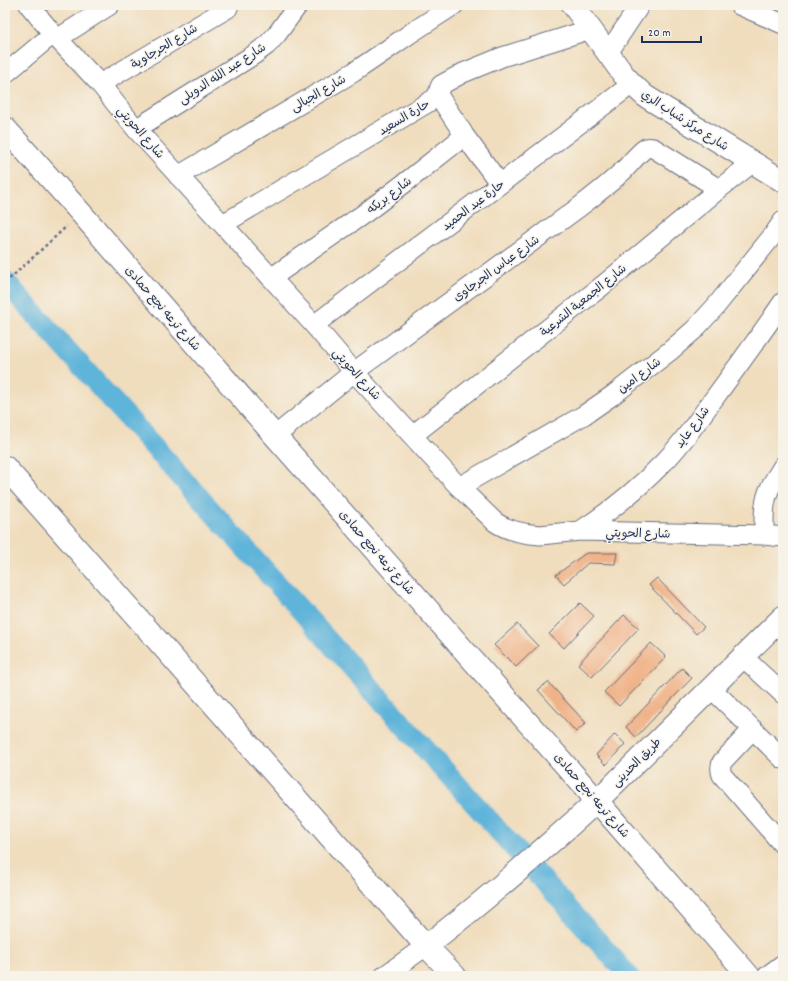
<svg xmlns="http://www.w3.org/2000/svg" width="788" height="981" font-family="Dekko,'Playpen Sans Arabic',sans-serif">
  <style>
    .lines { fill: none; stroke-linecap: round; stroke-linejoin: round }
    .canal { stroke: #5eb4da; stroke-width: 21 }
    .building { fill: #f0b288 }
    .minor-casing { stroke: #666c7f; stroke-width: 21 }
    .tertiary-casing { stroke: #666c7f; stroke-width: 24 }
    .primary-casing { stroke: #666c7f; stroke-width: 24 }
    .path { stroke: #666c7f; stroke-width: 2.5; stroke-dasharray: 3 3; stroke-linecap: butt }
    .minor { stroke: #fff; stroke-width: 19 }
    .tertiary { stroke: #fff; stroke-width: 22 }
    .primary { stroke: #fff; stroke-width: 22 }
    .labels { text-anchor: middle; stroke-width: 3; stroke-linejoin: round; paint-order: stroke }
    .street-label { font-size: 12px; fill: #1b2f5e; stroke: #f7f3e8 }
  </style>
  <rect width="100%" height="100%" fill="#f7f3e8"/>
  <filter id="ink" filterUnits="userSpaceOnUse"><feTurbulence type="fractalNoise" baseFrequency=".025" numOctaves="2"/><feDisplacementMap in="SourceGraphic" scale="8" xChannelSelector="R" yChannelSelector="G"/><feConvolveMatrix kernelMatrix="1 2 1 2 8 2 1 2 1" color-interpolation-filters="sRGB"/></filter>
  <filter id="wash" filterUnits="userSpaceOnUse"><feTurbulence type="fractalNoise" baseFrequency=".012" numOctaves="4" result="noise"/><feDisplacementMap in="SourceGraphic" scale="16" xChannelSelector="R" yChannelSelector="G"/><feGaussianBlur stdDeviation="0.9" result="paint"/><feColorMatrix in="noise" values="0 0 0 0 0 0 0 0 0 0 0 0 0 0 0 0 0 1.4 0 .05"/><feComposite in="paint" operator="in"/></filter>
  <g filter="url(#wash)">
    <rect width="100%" height="100%" fill="#f0ddbd"/>
    <g class="lines">
      <path class="canal" d="M5,281L629,976"/>
    </g>
    <g id="blocks">
      <path class="building" d="M586,553H617L615,564L588,563L564,584L556,575Z
        M657,578L704,627L696,634L649,585Z
        M580,603L594,616L564,648L549,634Z
        M624,615L639,628L592,677L578,664Z
        M517,624L538,646L516,667L494,645Z
        M651,643L666,657L619,706L604,692Z
        M682,668L692,678L636,737L626,727Z
        M548,682L586,723L576,732L538,690Z
        M615,734L625,744L606,765L596,755Z"/>
    </g>
  </g>
  <g filter="url(#ink)">
    <use href="#blocks" fill-opacity="0" stroke="#666c7f" stroke-width="1"/>
    <g class="lines">
      <defs>
        <path id="minor" d="M29,5L53,34L100,84L136,129L314,325L354,372L459,487L495,522C508,531 524,534 540,535L580,531L764,535L783,537
          M739,5L783,24
          M57,39L110,5
          M608,53L640,5
          M5,74L53,34
          M100,84L228,8
          M136,129L255,54L267,45L277,34L298,5
          M464,135L500,184
          M178,176L354,72L388,49L411,33L454,5
          M223,224L434,99C439,95 438,90 441,85L463,73L502,57L591,29
          M271,278L365,213L406,182L463,137V133L438,95
          M314,325L632,84
          M413,435L602,286L719,189L752,163
          M275,436L354,372L578,208C594,196 609,184 624,170C630,164 638,153 646,148C650,147 652,147 655,149L719,189
          M459,487L584,415L613,395L670,351L694,330L716,306L774,234L783,221
          M580,531C611,511 639,488 665,461C682,444 696,423 710,404C735,370 760,336 783,302
          M764,535C764,520 763,502 770,488C773,481 779,473 783,466
          M743,657L783,694
          M711,688L783,759
          M753,729L722,762C720,767 720,770 722,775L783,845
          M384,976L426,946
          M767,976L783,964"/>
        <path id="tertiary" d="M573,5L623,74L632,84L645,96L783,181
          M5,128L81,213L275,436L597,801L749,976
          M426,946C486,900 542,851 597,801L783,617"/>
        <path id="primary" d="M5,467L426,946L455,976"/>
      </defs>
      <use href="#minor" class="minor-casing"/>
      <use href="#tertiary" class="tertiary-casing"/>
      <use href="#primary" class="primary-casing"/>
      <path class="path" d="M5,283L67,226"/>
      <use href="#minor" class="minor"/>
      <use href="#tertiary" class="tertiary"/>
      <use href="#primary" class="primary"/>
    </g>
  </g>
  <g class="labels">
    <g class="street-label">
      <text transform="translate(164 46) rotate(-31)" y="4">شارع الجرجاوية</text>
      <text transform="translate(222 73) rotate(-33)" y="4">شارع عبد الله الدويلى</text>
      <text transform="translate(318 93) rotate(-30)" y="4">شارع الجبالى</text>
      <text transform="translate(404 117) rotate(-31)" y="4">حارة السعيد</text>
      <text transform="translate(685 120) rotate(33)" y="4">شارع مركز شباب الري</text>
      <text transform="translate(141 132) rotate(49)" y="4">شارع الحويتي</text>
      <text transform="translate(389 195) rotate(-37)" y="4">شارع بريكه</text>
      <text transform="translate(473 205) rotate(-37)" y="4">حارة عبد الحميد</text>
      <text transform="translate(496 268) rotate(-36)" y="4">شارع عباس الجرجاوى</text>
      <text transform="translate(583 300) rotate(-39)" y="4">شارع الجمعية الشرعية</text>
      <text transform="translate(163 308) rotate(49)" y="4">شارع ترعه نجع حمادى</text>
      <text transform="translate(357 374) rotate(48)" y="4">شارع الحويتي</text>
      <text transform="translate(639 375) rotate(-37)" y="4">شارع امين</text>
      <text transform="translate(692 427) rotate(-53)" y="4">شارع عايد</text>
      <text transform="translate(638 533) rotate(1)" y="4">شارع الحويتي</text>
      <text transform="translate(377 552) rotate(49)" y="4">شارع ترعه نجع حمادى</text>
      <text transform="translate(636 762) rotate(-45)" y="4">طريق الحدينى</text>
      <text transform="translate(592 795) rotate(49)" y="4">شارع ترعه نجع حمادى</text>
    </g>
  </g>
  <rect width="788" height="981" fill="none" stroke="#f7f3e8" stroke-width="20"/>
  <path d="M642 36v6h59v-6" fill="none" stroke="#1b2f5e" stroke-width="2"/>
  <text x="648" y="36" font-size="12" fill="#1b2f5e" stroke="#f7f3e8" stroke-width="3" paint-order="stroke">20 m</text>
</svg>
